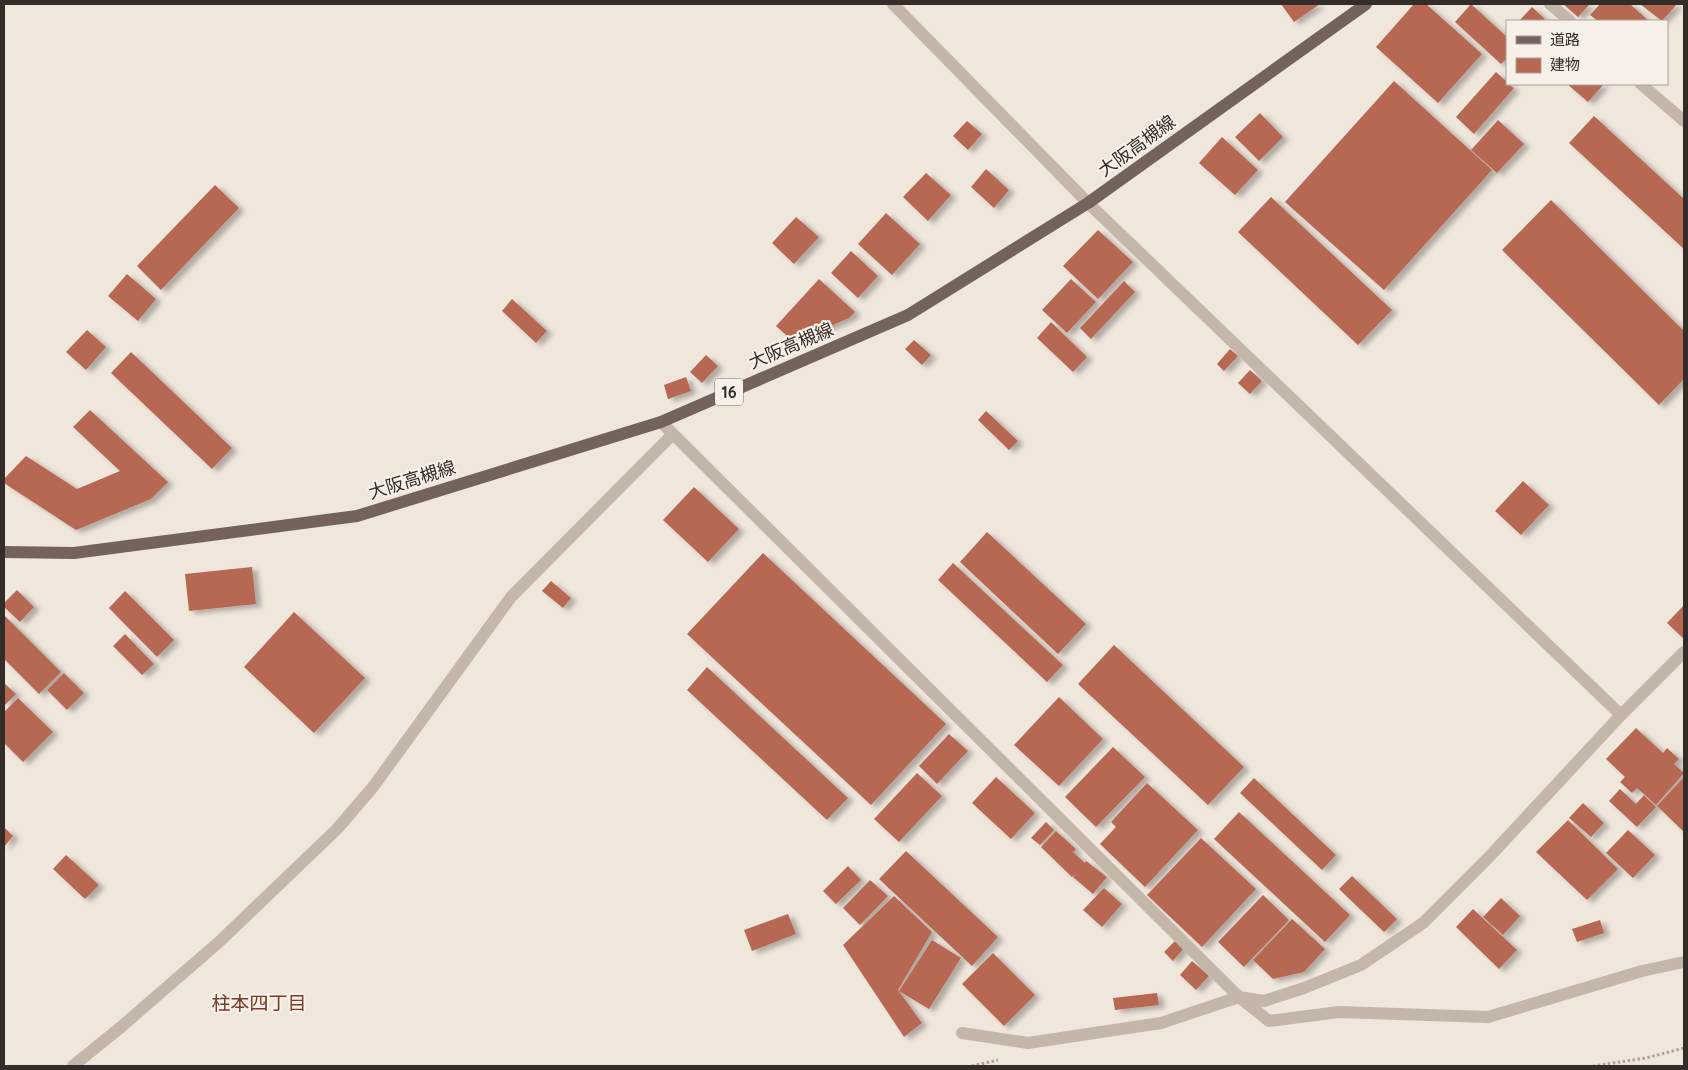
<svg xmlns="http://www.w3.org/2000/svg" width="1688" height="1070" font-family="Quicksand,'Noto Sans JP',sans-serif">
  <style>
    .building { fill: #b76852; filter: url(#shadow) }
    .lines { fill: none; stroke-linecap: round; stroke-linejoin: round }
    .path { stroke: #b1a094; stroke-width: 3; stroke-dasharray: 2.5 2.5; stroke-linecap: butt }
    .minor { stroke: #c5b6aa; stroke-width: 12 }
    .major { stroke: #74635b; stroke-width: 12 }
    .labels { text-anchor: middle; stroke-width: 4.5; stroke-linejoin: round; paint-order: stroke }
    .shield { fill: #f7f0e8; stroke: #6e6762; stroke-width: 1 }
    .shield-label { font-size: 16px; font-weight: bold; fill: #342c28 }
    .street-label { font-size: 18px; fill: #342c28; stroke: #f7f0e8 }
    .neighbourhood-label { font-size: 19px; fill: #793c2b; stroke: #f7f0e8 }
  </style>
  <defs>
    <filter id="shadow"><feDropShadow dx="5.5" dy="3" stdDeviation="2.5" flood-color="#0004"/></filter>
  </defs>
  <rect width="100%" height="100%" fill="#efe6dc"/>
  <path class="building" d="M1281,4H1320L1294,22Z
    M1414,4H1426L1482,54L1438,103L1376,47Z
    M1471,4L1507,37V58L1501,64L1455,22Z
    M1563,4H1590L1578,17Z
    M1600,4H1630L1649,21H1598L1590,15Z
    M1640,4H1677L1662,21Z
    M1532,7L1545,19L1543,21H1519Z
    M1496,72L1507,82V84L1514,88L1474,134L1456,117Z
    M1394,81L1492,170L1384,290L1285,202Z
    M1567,84H1604L1588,102Z
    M1260,113L1283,137L1259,161L1235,137Z
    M1594,116L1684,199V249L1569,143Z
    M1498,120L1524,144L1497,173L1471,150Z
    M967,121L982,134L968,150L953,136Z
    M1222,137L1258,170L1235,195L1199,163Z
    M986,169L1009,190L994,208L971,187Z
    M926,173L951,195L928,221L903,197Z
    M215,185L239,208L161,290L137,266Z
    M1271,197L1392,310L1358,345L1238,232Z
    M1551,200L1684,331V379L1659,405L1502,250Z
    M886,213L920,244L892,275L858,244Z
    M796,217L819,237L794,264L772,243Z
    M1098,230L1133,262L1098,299L1063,266Z
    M851,251L878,276L858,298L831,273Z
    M127,274L156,299L138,321L108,296Z
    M819,279L855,312L849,318L794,342L776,326Z
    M1071,279L1096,302L1067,333L1042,310Z
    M1124,281L1135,292L1091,339L1080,328Z
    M512,299L547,331L536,343L502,311Z
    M1051,322L1087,357L1073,372L1037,338Z
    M87,330L106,347L86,370L66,352Z
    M914,340L931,355L922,365L905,349Z
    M1230,349L1238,356L1224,371L1217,364Z
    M131,352L232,448L212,469L111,373Z
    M706,355L718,366L702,383L690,372Z
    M1250,370L1262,381L1250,394L1238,383Z
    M686,377L691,391L668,399L664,385Z
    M90,410L168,482L151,499L76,530L4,483V479L26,456L77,489L120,471L73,427Z
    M986,411L1018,441L1009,450L978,420Z
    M1523,481L1549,505L1521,535L1495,511Z
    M694,487L739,529L708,562L663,520Z
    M987,532L1086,624L1058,654L960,562Z
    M763,553L946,724L871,805L687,634Z
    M953,563L1063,665L1047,682L938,580Z
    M252,567L256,604L189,611L185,574Z
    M551,581L571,598L563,608L542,591Z
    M17,590L34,607L20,622L4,607V603Z
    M125,591L174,640L157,657L109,608Z
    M1684,605V637L1683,638L1667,623Z
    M294,612L365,678L314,733L244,667Z
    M4,615L61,672L39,694L4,659Z
    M125,634L154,664L142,675L113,646Z
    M1114,645L1244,767L1208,805L1078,684Z
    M707,667L848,798L827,820L687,690Z
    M64,673L84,693L67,710L47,690Z
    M4,683L16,694L4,706Z
    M1059,697L1103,739L1059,786L1014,745Z
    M18,698L53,732L23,762L4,743V712Z
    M1636,728L1663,753L1667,748L1679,759L1674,764L1684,773L1656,805L1637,788L1632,793L1620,782L1625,777L1606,759Z
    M949,734L968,751L937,784L919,766Z
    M1113,747L1145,777L1096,827L1065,797Z
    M917,773L942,796L899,842L874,819Z
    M996,777L1035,813L1011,839L972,803Z
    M1684,777V832L1657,806Z
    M1254,778L1336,855L1322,870L1240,793Z
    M1147,783L1198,830L1145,887L1100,844L1116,827L1111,822Z
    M1620,789L1636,804L1644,795L1656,807L1637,827L1609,801Z
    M1583,803L1604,823L1591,837L1569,818Z
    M1239,812L1350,915L1325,942L1214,839Z
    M1568,820L1618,869L1587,900L1536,852Z
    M1046,822L1054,830L1040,845L1031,838Z
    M4,827L13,836L4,847Z
    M1628,830L1655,855L1633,878L1606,853Z
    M1056,831L1076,849L1073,852L1085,863L1086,861L1107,877L1093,894L1073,877L1077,873L1072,877L1041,847Z
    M1201,838L1256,889L1202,947L1147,895Z
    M906,851L998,937L972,966L879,879Z
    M66,855L99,885L85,899L53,869Z
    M848,866L861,880L836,904L823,891Z
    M1352,876L1397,919L1384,932L1339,889Z
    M870,880L888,896L860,925L843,908Z
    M1104,888L1122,904L1102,927L1083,910Z
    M1263,895L1289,920L1244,967L1218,942Z
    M894,896L932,932L898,990L922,1023L904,1037L843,945Z
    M1501,898L1520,916L1503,935L1483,917Z
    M1473,909L1517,950L1499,969L1456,927Z
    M788,914L796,934L752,951L744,930Z
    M1292,919L1325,949L1304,972L1273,979L1253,960Z
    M1600,920L1604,933L1577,942L1572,929Z
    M932,940L961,958L929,1009L899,991Z
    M1176,940L1184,948L1173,961L1164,952Z
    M993,953L1035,995L1004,1026L962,984Z
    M1192,961L1209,976L1196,990L1180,975Z
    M1157,993L1159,1005L1115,1010L1113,998Z"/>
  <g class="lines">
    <path class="path" d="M972,1066L998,1060
      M1593,1066L1646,1058L1684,1048"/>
    <path class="minor" d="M893,4L1088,203L1621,715
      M1550,4L1570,21
      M1641,84L1684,121
      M661,422L1239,997L1269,1021L1339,1012L1488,1017L1642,971L1684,962
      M962,1033L1028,1043L1161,1023L1239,997L1264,1001L1304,988L1361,965L1423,923L1490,856L1621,715L1684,652
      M73,1066L121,1027L219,942L337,829L373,787L511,597L673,434"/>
    <path class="major" d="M4,552L74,553L357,516L661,422L908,315L1088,203L1366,4"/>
  </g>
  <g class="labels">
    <rect class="shield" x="715" y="378.5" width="28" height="27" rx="4"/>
    <g class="shield-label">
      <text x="729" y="398">16</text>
    </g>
    <g class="street-label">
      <text transform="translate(1137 146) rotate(-36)" y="6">大阪高槻線</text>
      <text transform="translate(791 346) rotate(-23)" y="6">大阪高槻線</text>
      <text transform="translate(412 480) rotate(-17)" y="6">大阪高槻線</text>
    </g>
    <g class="neighbourhood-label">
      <text x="259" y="1010">柱本四丁目</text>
    </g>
  </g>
  <rect width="1688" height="1070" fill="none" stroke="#342c28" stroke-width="10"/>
  <rect x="1506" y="20" width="162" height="65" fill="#f7f0e8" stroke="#a9a29b"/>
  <rect x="1516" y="36" width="25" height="8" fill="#74635b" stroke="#a9a29b"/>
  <text x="1550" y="45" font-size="15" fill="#342c28">道路</text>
  <rect x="1516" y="58" width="25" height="15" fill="#b76852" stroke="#a9a29b"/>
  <text x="1550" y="70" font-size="15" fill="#342c28">建物</text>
</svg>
